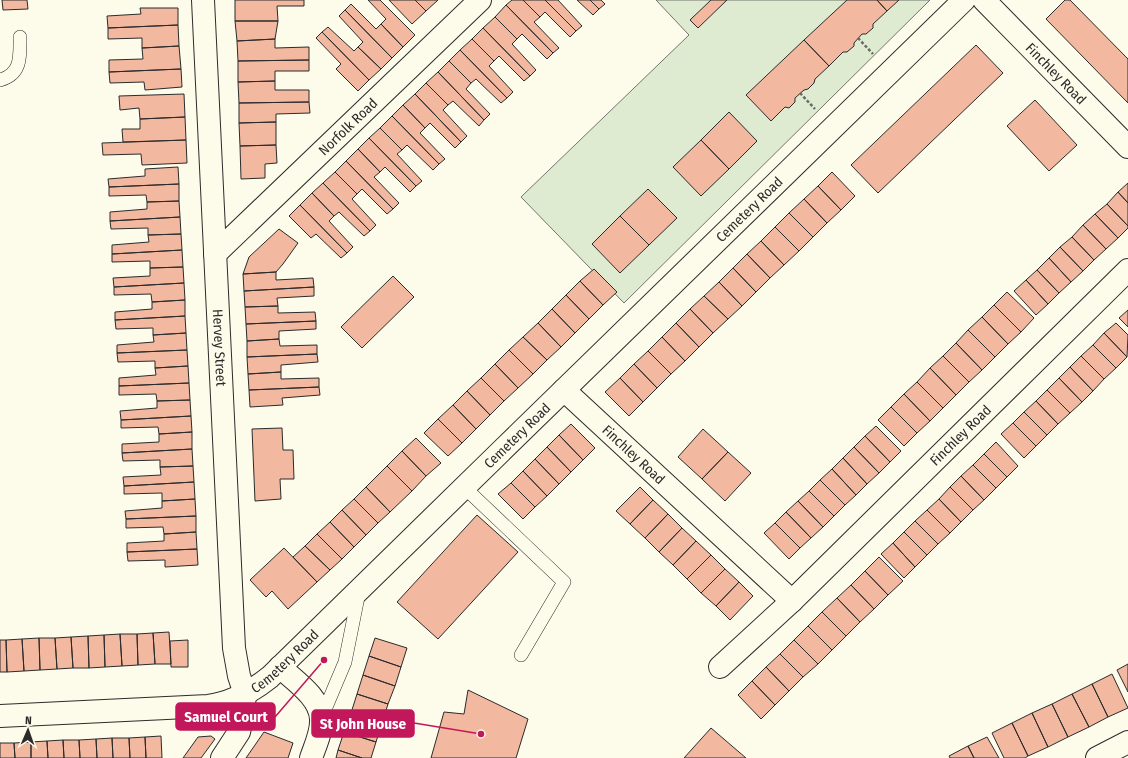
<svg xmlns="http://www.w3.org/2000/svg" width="1128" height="758" font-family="'Fira Sans Condensed',sans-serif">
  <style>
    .green { fill: #deebd1; stroke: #74746e }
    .building { fill: #f2b8a0; stroke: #2b2b2b }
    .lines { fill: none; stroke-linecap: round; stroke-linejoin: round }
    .lane-casing { stroke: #2b2b2b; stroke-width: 14 }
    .street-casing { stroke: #2b2b2b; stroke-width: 24 }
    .path { stroke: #6a6964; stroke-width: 2.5; stroke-dasharray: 3 2; stroke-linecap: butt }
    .lane { stroke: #fdfbea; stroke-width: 13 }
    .street { stroke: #fdfbea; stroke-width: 22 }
    .labels { text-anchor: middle; stroke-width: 3; stroke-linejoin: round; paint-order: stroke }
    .street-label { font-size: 14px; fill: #2b2b2b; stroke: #fdfbea }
    .leader { fill: none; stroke: #c2185b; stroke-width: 1.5 }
    .callout-dot { fill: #c2185b; stroke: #fdfbea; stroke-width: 1.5 }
    .callout { fill: #c2185b; stroke: #c2185b; stroke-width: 1.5 }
    .callout-label { font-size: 15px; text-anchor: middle; font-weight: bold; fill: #fff }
  </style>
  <rect width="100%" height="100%" fill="#fdfbea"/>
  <path class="green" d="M656,0H930L624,303L521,197L689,35Z"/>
  <path class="building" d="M2,0H27L28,9L3,10Z
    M235,0H304V6H277L278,21H235Z
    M368,0H380L415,35L403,47L381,24L386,19Z
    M389,0H415L426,11L412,24Z
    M415,0H438L426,11Z
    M512,0H523L540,17L534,22L559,48L553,53L506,5Z
    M523,0H545L576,31L570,37L545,12L540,17Z
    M545,0H558L582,26L576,31Z
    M577,0H590L599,9L593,15Z
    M590,0H601L605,4L599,9Z
    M711,0H727L698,28L690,20Z
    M847,0H877L887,11L873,24V28L866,34H862L854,43V46L847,52H843L829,66L804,40Z
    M877,0H899L887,11Z
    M1065,0H1070L1128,59V103L1046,19Z
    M351,4L376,29L381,24L403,47L392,58L345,10Z
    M506,5L553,53L547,59L522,34L517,39L495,17Z
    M140,8H178V25L108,28L107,16L141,14Z
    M345,10L392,58L381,69L358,47L363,42L339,16Z
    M495,17L517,39L512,44L536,70L530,76L483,28Z
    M235,21H278L275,39L237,41Z
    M178,25L179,46L142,48V38L108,39V28Z
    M328,27L354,51L358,47L381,69L369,80L322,32Z
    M483,28L530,76L524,81L499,56L494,61L472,39Z
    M322,32L369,80L358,91L336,69L341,64L316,38Z
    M275,39V48L309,47V60L238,61L237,41Z
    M472,39L494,61L489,66L513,92L507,98L460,50Z
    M804,40L829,66L815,79L814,83L808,89L804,90L795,98V102L789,108L785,107L771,121L746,95Z
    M976,45L1003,73L878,193L851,165Z
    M179,46L181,69L109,72V60L143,59L142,48Z
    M460,50L507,98L501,103L476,79L471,83L449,61Z
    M309,60V71H275V81L238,82V61Z
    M449,61L471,83L466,89L490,114L484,120L438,72Z
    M181,69L182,87L145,90L144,82L110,83L109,72Z
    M438,72L484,120L479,126L453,101L448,105L426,83Z
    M275,81V90H309V102L239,103L238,82Z
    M426,83L448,105L443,110L467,136L461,142L415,94Z
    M184,94L185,117L140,119L139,108L120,110L119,96Z
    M415,94L461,142L455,148L430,123L425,128L403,105Z
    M1035,100L1077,145L1049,171L1007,126Z
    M309,102L310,113L276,114V122L239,123V103Z
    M403,105L425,128L420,133L445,159L439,164L392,116Z
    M729,112L757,141L729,169L701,140Z
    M392,116L439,164L433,170L407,145L402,150L380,128Z
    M185,117L186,140L123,142L122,129H140V119Z
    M276,122V145L240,146L239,123Z
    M380,128L402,150L397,154L422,181L416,186L369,138Z
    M369,138L416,186L410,192L385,167L380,172L358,149Z
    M186,140L187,163L142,165L141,154L103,155L102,143Z
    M701,140L729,169L701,196L673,167Z
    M276,145L277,163L265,164V178L241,179L240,146Z
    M358,149L380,172L374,177L399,203L393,209L346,161Z
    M346,161L393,209L387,214L362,189L357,194L335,172Z
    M178,167L179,184L109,187L108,179L145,176V169Z
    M335,172L357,194L352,199L376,225L370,231L323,183Z
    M832,172L855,196L841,210L818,186Z
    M323,183L370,231L364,236L339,212L334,216L312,193Z
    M1128,183V203L1118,192Z
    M179,184V201L147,202L146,195L109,196V187Z
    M818,186L841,210L827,223L804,199Z
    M648,189L677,218L649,245L620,216Z
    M1118,192L1128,203V226L1107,204Z
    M312,193L334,216L329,221L353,247L347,253L300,205Z
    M804,199L827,223L813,237L789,213Z
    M179,201L180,217L110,221V212L147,209V202Z
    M1107,204L1128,226V228L1118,238L1095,214Z
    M300,205L347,253L341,258L316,234L311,238L289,216Z
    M789,213L813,237L799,251L775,227Z
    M1095,214L1118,238L1106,249L1083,225Z
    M620,216L649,245L620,273L592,244Z
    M180,217L181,234L148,235V228L111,229L110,221Z
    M1083,225L1106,249L1094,260L1072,237Z
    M775,227L799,251L784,265L761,241Z
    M279,229L298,243L283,264L276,272L243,274L249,257Z
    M181,234L182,250L112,254V245L149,242L148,235Z
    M1072,237L1094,260L1083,271L1060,247Z
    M761,241L784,265L770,278L747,254Z
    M1060,247L1083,271L1071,282L1049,258Z
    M182,250L183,267L150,268V261L112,262V254Z
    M747,254L770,278L756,292L733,268Z
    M1049,258L1071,282L1059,293L1037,270Z
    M183,267L184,283L114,287L113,278L150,276V268Z
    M733,268L756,292L742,306L719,282Z
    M594,269L617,292L603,305L580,281Z
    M1037,270L1059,293L1048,304L1026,280Z
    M276,272V280L313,278L314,287L244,291L243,274Z
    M393,276L414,297L362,348L341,327Z
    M1026,280L1048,304L1036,315L1014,291Z
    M580,281L603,305L589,319L566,295Z
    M719,282L742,306L728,319L704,296Z
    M184,283L185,300L152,302L151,294L114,295V287Z
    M314,287V296L277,298L278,306L245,307L244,291Z
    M1007,292L1034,318L1021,332L994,305Z
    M566,295L589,319L575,333L552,309Z
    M704,296L728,319L713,333L690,309Z
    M185,300V316L115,320V312L152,309V302Z
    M994,305L1021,332L1008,344L982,317Z
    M278,306V313L315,312L316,321L246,324L245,307Z
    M552,309L575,333L561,347L538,323Z
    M690,309L713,333L699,347L676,323Z
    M1128,310V327L1119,318Z
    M185,316L186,333L153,335V328L116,329L115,320Z
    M982,317L1008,344L995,357L968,330Z
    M316,321V329L279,331V339L247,341L246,324Z
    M538,323L561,347L547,360L523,337Z
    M676,323L699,347L685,361L662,337Z
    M1116,323L1128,335L1127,357L1104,333Z
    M968,330L995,357L982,370L956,343Z
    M186,333L187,350L117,353V345L154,342L153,335Z
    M1104,333L1127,357L1116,368L1093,345Z
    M523,337L547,360L533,374L509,350Z
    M662,337L685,361L671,374L648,351Z
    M279,339L280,346L317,345V354L247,357V341Z
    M956,343L982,370L969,382L943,356Z
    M1093,345L1116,368L1104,379L1081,356Z
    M187,350L188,366L155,368V361L118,362L117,353Z
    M509,350L533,374L518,388L495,364Z
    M648,351L671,374L657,388L634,364Z
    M317,354L318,362L281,365V372L248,374L247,357Z
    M943,356L969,382L956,395L930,368Z
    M1081,356L1104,379L1093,391L1070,367Z
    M495,364L518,388L504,401L481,378Z
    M634,364L657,388L643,402L620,378Z
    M188,366L189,383L119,386V378L156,375L155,368Z
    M1070,367L1093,391L1082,402L1059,378Z
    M930,368L956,395L943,408L917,382Z
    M281,372V379L319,378V387L249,390L248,374Z
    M481,378L504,401L490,415L467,391Z
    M620,378L643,402L629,416L605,392Z
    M1059,378L1082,402L1070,413L1047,390Z
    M917,382L943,408L930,421L904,394Z
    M189,383L190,400L157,401L156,394L119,395V386Z
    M319,387L320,395L282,398L283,405L250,407L249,390Z
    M1047,390L1070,413L1058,424L1036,401Z
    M467,391L490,415L476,429L453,405Z
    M904,394L930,421L917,433L891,407Z
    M190,400L191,416L121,420L120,411L157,408V401Z
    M1036,401L1058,424L1047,435L1024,412Z
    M453,405L476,429L462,443L438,419Z
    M891,407L917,433L904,446L878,420Z
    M1024,412L1047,435L1036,446L1013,423Z
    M191,416L192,432L159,434L158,427L121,428V420Z
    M438,419L462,443L448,456L424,433Z
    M1013,423L1036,446L1024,458L1001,434Z
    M571,424L595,448L583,460L559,435Z
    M876,426L901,451L890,462L865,436Z
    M282,428L283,450H293L294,479H280L281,499L255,501L252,429Z
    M703,429L728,452L702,479L678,457Z
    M192,432V449L122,453V444L159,442V434Z
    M559,435L583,460L571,472L547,447Z
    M865,436L890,462L879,473L854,447Z
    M416,438L441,463L426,476L402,451Z
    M996,442L1018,466L1007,477L984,454Z
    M547,447L571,472L559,484L535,459Z
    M854,447L879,473L867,484L843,458Z
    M192,449L193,466L160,467V460L123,461L122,453Z
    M402,451L426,476L412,491L387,466Z
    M728,452L751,473L725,501L702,479Z
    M984,454L1007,477L996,488L973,465Z
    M843,458L867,484L856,495L832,469Z
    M535,459L559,484L547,496L523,471Z
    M973,465L996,488L984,500L961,476Z
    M193,466L194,482L124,486L123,477L161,475L160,467Z
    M387,466L412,491L390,512L366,487Z
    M832,469L856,495L845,505L820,480Z
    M523,471L547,496L535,507L511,483Z
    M961,476L984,500L973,510L950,487Z
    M820,480L845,505L834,516L809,491Z
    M194,482L195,499L162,501V493L124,494V486Z
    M511,483L535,507L523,519L498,494Z
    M366,487L390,512L378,523L354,499Z
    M640,487L653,500L630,524L616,511Z
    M950,487L973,510L961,522L939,499Z
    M809,491L834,516L823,527L798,501Z
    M195,499L196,516L126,519L125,511L162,508V501Z
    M354,499L378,523L366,535L342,510Z
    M939,499L961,522L950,533L927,510Z
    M653,500L668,514L645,538L630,524Z
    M798,501L823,527L811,538L786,512Z
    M342,510L366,535L354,547L330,522Z
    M927,510L950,533L938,544L915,521Z
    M786,512L811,538L800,548L775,523Z
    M668,514L682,528L659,552L645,538Z
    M477,515L518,552L438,639L397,602Z
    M196,516V532L164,534L163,527L126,528V519Z
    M915,521L938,544L927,555L904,532Z
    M330,522L354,547L342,559L317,534Z
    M775,523L800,548L789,559L764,533Z
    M682,528L696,541L673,565L659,552Z
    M196,532L197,549L127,552V543L164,541V534Z
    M904,532L927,555L915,567L893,543Z
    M317,534L342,559L330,570L305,546Z
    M696,541L711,555L687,579L673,565Z
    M893,543L915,567L904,578L881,554Z
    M305,546L330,570L317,582L293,557Z
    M284,548L317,582L288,609L272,591L266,597L250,580Z
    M197,549L198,565L165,567V560L128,561L127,552Z
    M711,555L725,569L701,593L687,579Z
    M879,557L903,581L888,595L865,571Z
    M725,569L739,582L716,606L701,593Z
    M865,571L888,595L874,609L851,585Z
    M739,582L753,596L730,620L716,606Z
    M851,585L874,609L860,622L837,598Z
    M837,598L860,622L846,636L822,612Z
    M822,612L846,636L832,650L808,626Z
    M808,626L832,650L818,664L794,640Z
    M169,632L171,664H155L153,633Z
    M153,633L155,664L138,665L137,634Z
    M120,634H137L138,665L122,666Z
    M120,634L122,666L105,667L104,635Z
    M104,635L105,667L89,668L88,636Z
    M88,636L89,668H73L71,637Z
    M71,637L73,668L57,669L55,638Z
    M39,638H55L57,669L40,670Z
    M39,638L40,670L24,671L22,639Z
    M375,638L407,648L401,667L369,656Z
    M22,639L24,671L7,672L6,640Z
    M0,640H6L7,672H0Z
    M188,640V667H171L170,641Z
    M794,640L818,664L803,677L780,654Z
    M780,654L803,677L789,691L766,667Z
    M369,656L401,667L395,686L363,675Z
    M1128,664V692L1117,670Z
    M766,667L789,691L775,705L752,681Z
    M1112,674L1128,708L1108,717L1092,684Z
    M363,675L395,686L388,704L357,694Z
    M752,681L775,705L761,719L738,695Z
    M1092,684L1108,717L1089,727L1072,694Z
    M468,690L528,719L516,758H431L444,712L464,714Z
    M357,694L388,704L382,723L351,713Z
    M1072,694L1089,727L1068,737L1052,704Z
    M1052,704L1068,737L1048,747L1032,713Z
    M351,713L382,723L376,742L344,732Z
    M1032,713L1048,747L1028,756L1012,723Z
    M1012,723L1028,756L1025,758H1004L992,733Z
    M711,728L746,758H684Z
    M264,732L293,743L288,758H246Z
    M344,732L376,742L371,758H362L338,750Z
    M161,736L162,758H146L145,737Z
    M211,736L215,739L201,758H183L198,737Z
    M145,737L146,758H130L129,738Z
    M987,737L999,758H974L968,746Z
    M112,738H129L130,758H113Z
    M112,738L113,758H97L96,739Z
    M96,739L97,758H80L79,740Z
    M63,740H79L80,758H64Z
    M63,740L64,758H48L47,741Z
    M47,741L48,758H31V742Z
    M31,742V758H15L14,743Z
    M0,743H14L15,758H0Z
    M968,746L974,758H950L949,756Z
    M338,750L362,758H336Z"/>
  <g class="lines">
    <defs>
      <path id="lane" d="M0,80C22,74 20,56 20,37
        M464,487L564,582L521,655
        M321,719L345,662L359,592"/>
      <g id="street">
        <path id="s1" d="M203,0L234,648L239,676L245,694L243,715L239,732L222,758"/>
        <path id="s2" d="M984,0L1128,147"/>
        <path id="s3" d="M215,254L480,0"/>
        <path id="s4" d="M564,390L792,601"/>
        <path d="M280,667C295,681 320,697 321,719C322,732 315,746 311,758"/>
        <path id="s5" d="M720,667L792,601L1128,270"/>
        <path id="s6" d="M0,716L208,706C232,703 251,692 270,677C501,451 733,225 964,0"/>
        <path d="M1097,758L1128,742"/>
      </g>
    </defs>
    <use href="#lane" class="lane-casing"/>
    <use href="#street" class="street-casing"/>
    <path class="path" d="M858,38L873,54
      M800,93L815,109"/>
    <use href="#lane" class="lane"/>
    <use href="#street" class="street"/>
  </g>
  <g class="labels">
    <g class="street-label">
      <text dy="5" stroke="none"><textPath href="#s2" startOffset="103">Finchley Road</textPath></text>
      <text dy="5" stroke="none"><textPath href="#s3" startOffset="184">Norfolk Road</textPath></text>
      <text dy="5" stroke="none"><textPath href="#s6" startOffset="947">Cemetery Road</textPath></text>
      <text dy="5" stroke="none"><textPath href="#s1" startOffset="348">Hervey Street</textPath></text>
      <text dy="5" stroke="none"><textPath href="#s6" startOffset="623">Cemetery Road</textPath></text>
      <text dy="5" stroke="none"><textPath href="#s5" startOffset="334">Finchley Road</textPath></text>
      <text dy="5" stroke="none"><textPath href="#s4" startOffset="95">Finchley Road</textPath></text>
      <text dy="5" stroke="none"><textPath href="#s6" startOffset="299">Cemetery Road</textPath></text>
    </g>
  </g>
  <path class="leader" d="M324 660L275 717M481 734L414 723"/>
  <g class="callout-dot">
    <circle cx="324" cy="660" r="4"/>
    <circle cx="481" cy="734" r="4"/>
  </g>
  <g class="callout">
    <rect x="176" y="703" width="99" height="27" rx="4"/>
    <rect x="312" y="710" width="102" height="27" rx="4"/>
  </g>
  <g class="callout-label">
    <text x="226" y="722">Samuel Court</text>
    <text x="363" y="729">St John House</text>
  </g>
  <g transform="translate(28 730) rotate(2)" stroke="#fdfbea" stroke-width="3" paint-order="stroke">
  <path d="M0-3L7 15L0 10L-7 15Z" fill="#2b2b2b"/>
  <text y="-6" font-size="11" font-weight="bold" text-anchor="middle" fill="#2b2b2b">N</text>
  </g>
</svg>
